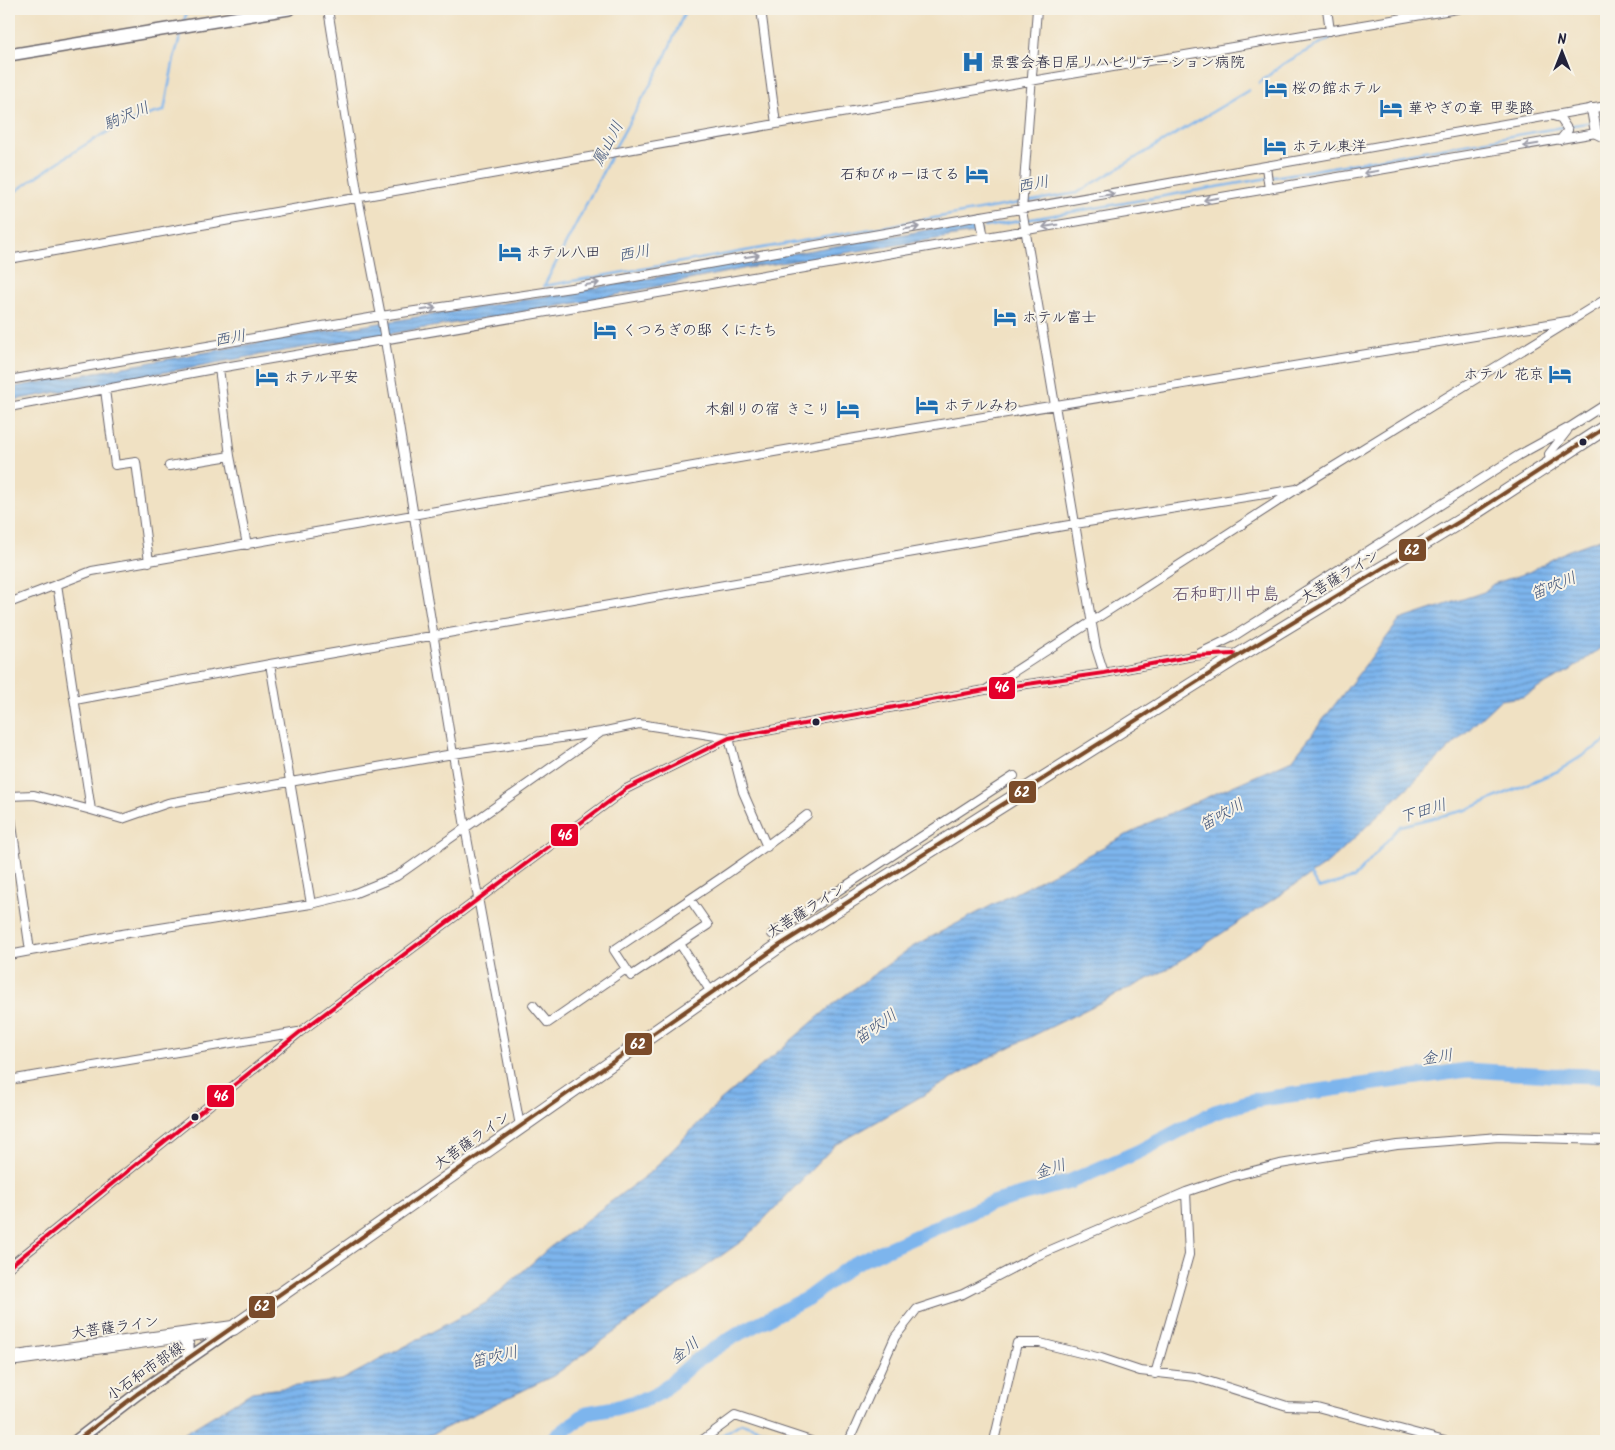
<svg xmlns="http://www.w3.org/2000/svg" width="1615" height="1450" font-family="Kalam,'Klee One',sans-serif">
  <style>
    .water { fill: url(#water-rules); stroke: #506c94 }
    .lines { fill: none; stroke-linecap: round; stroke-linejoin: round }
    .stream { stroke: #7db5ed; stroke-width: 2.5 }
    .river { stroke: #7db5ed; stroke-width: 15 }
    .minor-casing { stroke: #6a656b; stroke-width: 10 }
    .tertiary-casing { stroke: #6a656b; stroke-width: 12 }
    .secondary-casing { stroke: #6a656b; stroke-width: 14 }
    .trunk-casing { stroke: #6a656b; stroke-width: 16 }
    .minor { stroke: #fff; stroke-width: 8 }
    .tertiary { stroke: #fff; stroke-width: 10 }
    .secondary { stroke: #fff; stroke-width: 11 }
    .trunk { stroke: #fff; stroke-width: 14 }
    .bus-1-casing { stroke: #f7f3e8; stroke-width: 8 }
    .bus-2-casing { stroke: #f7f3e8; stroke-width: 8 }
    .bus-1 { stroke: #e4002b; stroke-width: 4 }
    .bus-2 { stroke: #7a4b2a; stroke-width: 4 }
    .oneway { stroke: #9c9ca7 }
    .bus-dot { fill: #22223b; stroke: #f7f3e8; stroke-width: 2 }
    .labels { text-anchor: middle; stroke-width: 4; stroke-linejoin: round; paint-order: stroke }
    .poi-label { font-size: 15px; fill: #22223b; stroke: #f7f3e8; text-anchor: start }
    .street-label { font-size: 15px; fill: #22223b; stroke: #f7f3e8 }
    .water-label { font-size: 16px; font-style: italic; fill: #425579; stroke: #f7f3e8 }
    .quarter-label { font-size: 18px; fill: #614e69; stroke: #f7f3e8 }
    .line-badge { stroke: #f7f3e8; stroke-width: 2 }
    .badge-label { font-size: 14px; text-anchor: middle; font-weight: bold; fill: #fff }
  </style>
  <defs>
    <pattern id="water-rules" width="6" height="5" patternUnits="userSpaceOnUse" patternTransform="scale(1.25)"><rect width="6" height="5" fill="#7db5ed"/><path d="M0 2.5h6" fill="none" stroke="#6693c1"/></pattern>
  </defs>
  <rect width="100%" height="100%" fill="#f7f3e8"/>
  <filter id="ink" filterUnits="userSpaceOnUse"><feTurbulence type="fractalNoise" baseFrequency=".02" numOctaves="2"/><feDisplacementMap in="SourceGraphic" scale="10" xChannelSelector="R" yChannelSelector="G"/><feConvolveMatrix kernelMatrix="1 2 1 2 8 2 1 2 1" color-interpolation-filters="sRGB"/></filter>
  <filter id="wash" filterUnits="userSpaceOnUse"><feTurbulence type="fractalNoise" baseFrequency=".0096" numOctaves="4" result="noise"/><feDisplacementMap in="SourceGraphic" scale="20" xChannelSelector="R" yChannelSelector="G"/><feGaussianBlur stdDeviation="1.12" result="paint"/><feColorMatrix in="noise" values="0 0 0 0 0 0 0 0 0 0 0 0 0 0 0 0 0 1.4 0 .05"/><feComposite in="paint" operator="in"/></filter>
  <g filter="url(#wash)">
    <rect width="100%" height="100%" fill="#f0e1c3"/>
    <path class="water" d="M979,221L981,232L747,268L572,304L253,356L9,401V388L251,344L571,292Z
      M1606,537V644L1571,670L1522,697L1500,700L1328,863L1168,969L992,1056L834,1146L746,1238L553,1376L418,1441H172L252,1392L342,1380L488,1302L549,1248L652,1171L718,1103L837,1001L912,947L1155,820L1292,760L1400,620L1484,592L1493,584L1529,572L1567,551Z"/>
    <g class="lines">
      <path class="stream" d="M1371,14L1380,9
        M184,22L187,9
        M1259,83L1283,64L1341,32
        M1598,121L1606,119
        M1568,126L1592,122
        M613,151L662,64L686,9
        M9,196C54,165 110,122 164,111L174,58L182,30
        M985,227L1563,127
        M544,286L1077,193L1249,90
        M544,286L611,156
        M1309,873L1319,888L1354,878L1400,826L1466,810L1558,771L1606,741
        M713,1441L741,1423L799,1441"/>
      <path class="river" d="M551,1441L587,1413L615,1408L649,1398L661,1392L694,1362L734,1336L808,1298L853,1264L992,1203L1069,1182L1138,1152L1215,1112L1255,1100L1467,1070L1550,1075L1606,1076"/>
    </g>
  </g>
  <g filter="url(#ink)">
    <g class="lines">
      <defs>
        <path id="minor" d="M328,9L358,197L381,316L465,827L520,1126
          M761,9L776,124
          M1037,9L1022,210L1096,648L1104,673
          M1327,9L1330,31
          M1553,116L1560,118L1568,130L1560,140
          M9,146V161
          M1266,167L1269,189
          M980,216L984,238
          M9,259L776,124L1457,9
          M219,368L230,456L247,545
          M9,380L381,316L578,287L1606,106
          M105,390L115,465L136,462L149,562
          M9,407L219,368L1596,133
          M1550,463L1549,454L1567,431
          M169,466L230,456
          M57,584L91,810L122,819L168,803L453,754L601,732L639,724L729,738
          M9,603L92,571L831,442L1573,320
          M1200,653L1231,638L1519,455L1570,427L1606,404
          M270,664L311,904
          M987,689L1297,489L1606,299
          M75,700L270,664L1075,524L1297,489
          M729,738L743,792L767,847
          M9,796L34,795L91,810
          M9,804L30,951
          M690,899L708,925L631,976L614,950C679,906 745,864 807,815
          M772,934L1014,776
          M680,944L711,992
          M9,955L116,935L311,904L353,894L397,876L600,733
          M533,1005L548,1023L626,969
          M9,1080L298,1032
          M9,1267L300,1032L626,789L729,738L985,690L1104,673L1193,656L1220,653L1239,654
          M1155,1374L1189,1255L1186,1192
          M701,1441L735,1416L811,1441
          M849,1441L895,1337L917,1309L963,1294L1034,1257L1186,1192L1230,1177L1280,1164L1397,1145L1499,1137L1606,1140
          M994,1441L1017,1343H1040L1101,1358L1140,1371L1195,1377L1287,1406L1317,1407L1445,1441"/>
        <path id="tertiary" d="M1592,109L1596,133L1606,138"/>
        <path id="secondary" d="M9,55L289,9
          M181,1335L188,1345V1359
          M76,1441L137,1394L233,1328"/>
        <path id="trunk" d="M9,1359L233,1328L780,945L1241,654L1477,511L1606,427"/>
      </defs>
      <use href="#minor" class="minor-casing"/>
      <use href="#tertiary" class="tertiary-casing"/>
      <use href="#secondary" class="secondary-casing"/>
      <use href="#trunk" class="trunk-casing"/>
      <use href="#minor" class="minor"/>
      <use href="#tertiary" class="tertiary"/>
      <use href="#secondary" class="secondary"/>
      <use href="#trunk" class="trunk"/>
      <defs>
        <path id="bus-1" d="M9,1267L300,1032L626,789L729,738L985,690L1104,673L1193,656L1234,654"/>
        <path id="bus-2" d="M76,1441L137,1394L780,945L1241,654L1477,511L1606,427"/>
      </defs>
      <use href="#bus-1" class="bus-1-casing"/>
      <use href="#bus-2" class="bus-2-casing"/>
      <use href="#bus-1" class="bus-1"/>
      <use href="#bus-2" class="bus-2"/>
    </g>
    <defs><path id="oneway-shaft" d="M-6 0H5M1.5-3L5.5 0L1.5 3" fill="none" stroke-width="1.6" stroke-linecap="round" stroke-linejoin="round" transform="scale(1.25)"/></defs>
    <g class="oneway">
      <use href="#oneway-shaft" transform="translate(1531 145) rotate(170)"/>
      <use href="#oneway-shaft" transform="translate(1371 172) rotate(170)"/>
      <use href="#oneway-shaft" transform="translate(1107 195) rotate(-10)"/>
      <use href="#oneway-shaft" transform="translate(1211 199) rotate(170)"/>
      <use href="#oneway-shaft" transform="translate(1050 226) rotate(170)"/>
      <use href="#oneway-shaft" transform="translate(912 228) rotate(-10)"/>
      <use href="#oneway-shaft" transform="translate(752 256) rotate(-10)"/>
      <use href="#oneway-shaft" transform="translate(592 284) rotate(-10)"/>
      <use href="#oneway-shaft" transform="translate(429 309) rotate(-9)"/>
    </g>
  </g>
  <defs>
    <symbol id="hospital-bare" viewBox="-9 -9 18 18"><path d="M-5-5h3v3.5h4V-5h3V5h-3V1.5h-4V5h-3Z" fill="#1f6fb2" stroke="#f7f3e8" stroke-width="2.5" paint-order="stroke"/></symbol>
    <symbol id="hotel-bare" viewBox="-9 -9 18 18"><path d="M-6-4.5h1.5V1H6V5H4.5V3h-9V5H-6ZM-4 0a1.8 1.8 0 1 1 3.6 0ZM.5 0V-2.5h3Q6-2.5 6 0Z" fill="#1f6fb2" stroke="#f7f3e8" stroke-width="2.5" paint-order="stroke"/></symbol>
  </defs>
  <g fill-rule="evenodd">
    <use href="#hospital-bare" x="957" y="46" width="32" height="32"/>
    <use href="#hotel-bare" x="1260" y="72" width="32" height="32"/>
    <use href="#hotel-bare" x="1375" y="92" width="32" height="32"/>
    <use href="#hotel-bare" x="1259" y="130" width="32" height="32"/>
    <use href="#hotel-bare" x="961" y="158" width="32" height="32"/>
    <use href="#hotel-bare" x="494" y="236" width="32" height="32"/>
    <use href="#hotel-bare" x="989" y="301" width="32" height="32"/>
    <use href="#hotel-bare" x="589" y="314" width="32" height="32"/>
    <use href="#hotel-bare" x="1544" y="358" width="32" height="32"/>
    <use href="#hotel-bare" x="251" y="361" width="32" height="32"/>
    <use href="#hotel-bare" x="911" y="389" width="32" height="32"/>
    <use href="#hotel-bare" x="832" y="393" width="32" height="32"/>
  </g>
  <g class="bus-dot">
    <circle cx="1583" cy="442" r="4.5"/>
    <circle cx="816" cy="722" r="4.5"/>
    <circle cx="195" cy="1117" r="4.5"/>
  </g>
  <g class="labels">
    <g class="poi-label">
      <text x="990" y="67">景雲会春日居リハビリテーション病院</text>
      <text x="1292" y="93">桜の館ホテル</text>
      <text x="1408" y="113">華やぎの章 甲斐路</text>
      <text x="1292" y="151">ホテル東洋</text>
      <text x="960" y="179" text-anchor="end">石和びゅーほてる</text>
      <text x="526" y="257">ホテル八田</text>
      <text x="1022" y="322">ホテル富士</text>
      <text x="622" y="335">くつろぎの邸 くにたち</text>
      <text x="1544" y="379" text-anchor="end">ホテル 花京</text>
      <text x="284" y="382">ホテル平安</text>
      <text x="944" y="410">ホテルみわ</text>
      <text x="831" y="414" text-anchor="end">木創りの宿 きこり</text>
    </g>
    <g class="street-label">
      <text transform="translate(1340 576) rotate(-31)" y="5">大菩薩ライン</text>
      <text transform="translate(806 910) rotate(-32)" y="5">大菩薩ライン</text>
      <text transform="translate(472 1140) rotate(-35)" y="5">大菩薩ライン</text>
      <text transform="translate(115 1327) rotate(-8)" y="5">大菩薩ライン</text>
      <text transform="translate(145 1371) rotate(-35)" y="5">小石和市部線</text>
    </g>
    <g class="water-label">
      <text transform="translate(126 115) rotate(-23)" y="6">駒沢川</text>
      <text transform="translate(607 143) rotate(-62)" y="6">鳳山川</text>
      <text transform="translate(1033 183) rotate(-10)" y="6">西川</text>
      <text transform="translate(634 252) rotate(-10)" y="6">西川</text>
      <text transform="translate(230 337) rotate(-10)" y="6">西川</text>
      <text transform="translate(1553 585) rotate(-22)" y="6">笛吹川</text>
      <text transform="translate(1423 810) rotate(-16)" y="6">下田川</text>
      <text transform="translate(1221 814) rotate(-29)" y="6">笛吹川</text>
      <text transform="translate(875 1026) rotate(-35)" y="6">笛吹川</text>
      <text transform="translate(1437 1056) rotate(-8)" y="6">金川</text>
      <text transform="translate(1050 1168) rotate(-17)" y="6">金川</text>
      <text transform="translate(684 1350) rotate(-38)" y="6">金川</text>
      <text transform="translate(494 1356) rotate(-13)" y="6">笛吹川</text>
    </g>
    <g class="quarter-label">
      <text x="1226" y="600">石和町川中島</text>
    </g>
  </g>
  <g class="line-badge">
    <rect x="1398" y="538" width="29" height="24" rx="5" fill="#7a4b2a"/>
    <rect x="988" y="676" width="28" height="24" rx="5" fill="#e4002b"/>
    <rect x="1008" y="780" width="29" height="24" rx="5" fill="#7a4b2a"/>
    <rect x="550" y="823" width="29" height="24" rx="5" fill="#e4002b"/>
    <rect x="624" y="1032" width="29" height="24" rx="5" fill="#7a4b2a"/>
    <rect x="206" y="1084" width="29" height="24" rx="5" fill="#e4002b"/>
    <rect x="248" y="1295" width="28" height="24" rx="5" fill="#7a4b2a"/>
  </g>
  <g class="badge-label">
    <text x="1412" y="555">62</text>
    <text x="1002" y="692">46</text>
    <text x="1022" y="797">62</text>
    <text x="565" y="840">46</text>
    <text x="638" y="1049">62</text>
    <text x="221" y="1101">46</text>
    <text x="262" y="1311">62</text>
  </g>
  <rect width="1615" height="1450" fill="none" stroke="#f7f3e8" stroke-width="30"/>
  <g transform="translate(1562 52)" stroke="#f7f3e8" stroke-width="4" paint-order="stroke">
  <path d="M0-4L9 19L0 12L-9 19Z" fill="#22223b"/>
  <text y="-8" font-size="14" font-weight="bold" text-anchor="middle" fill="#22223b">N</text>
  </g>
</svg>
